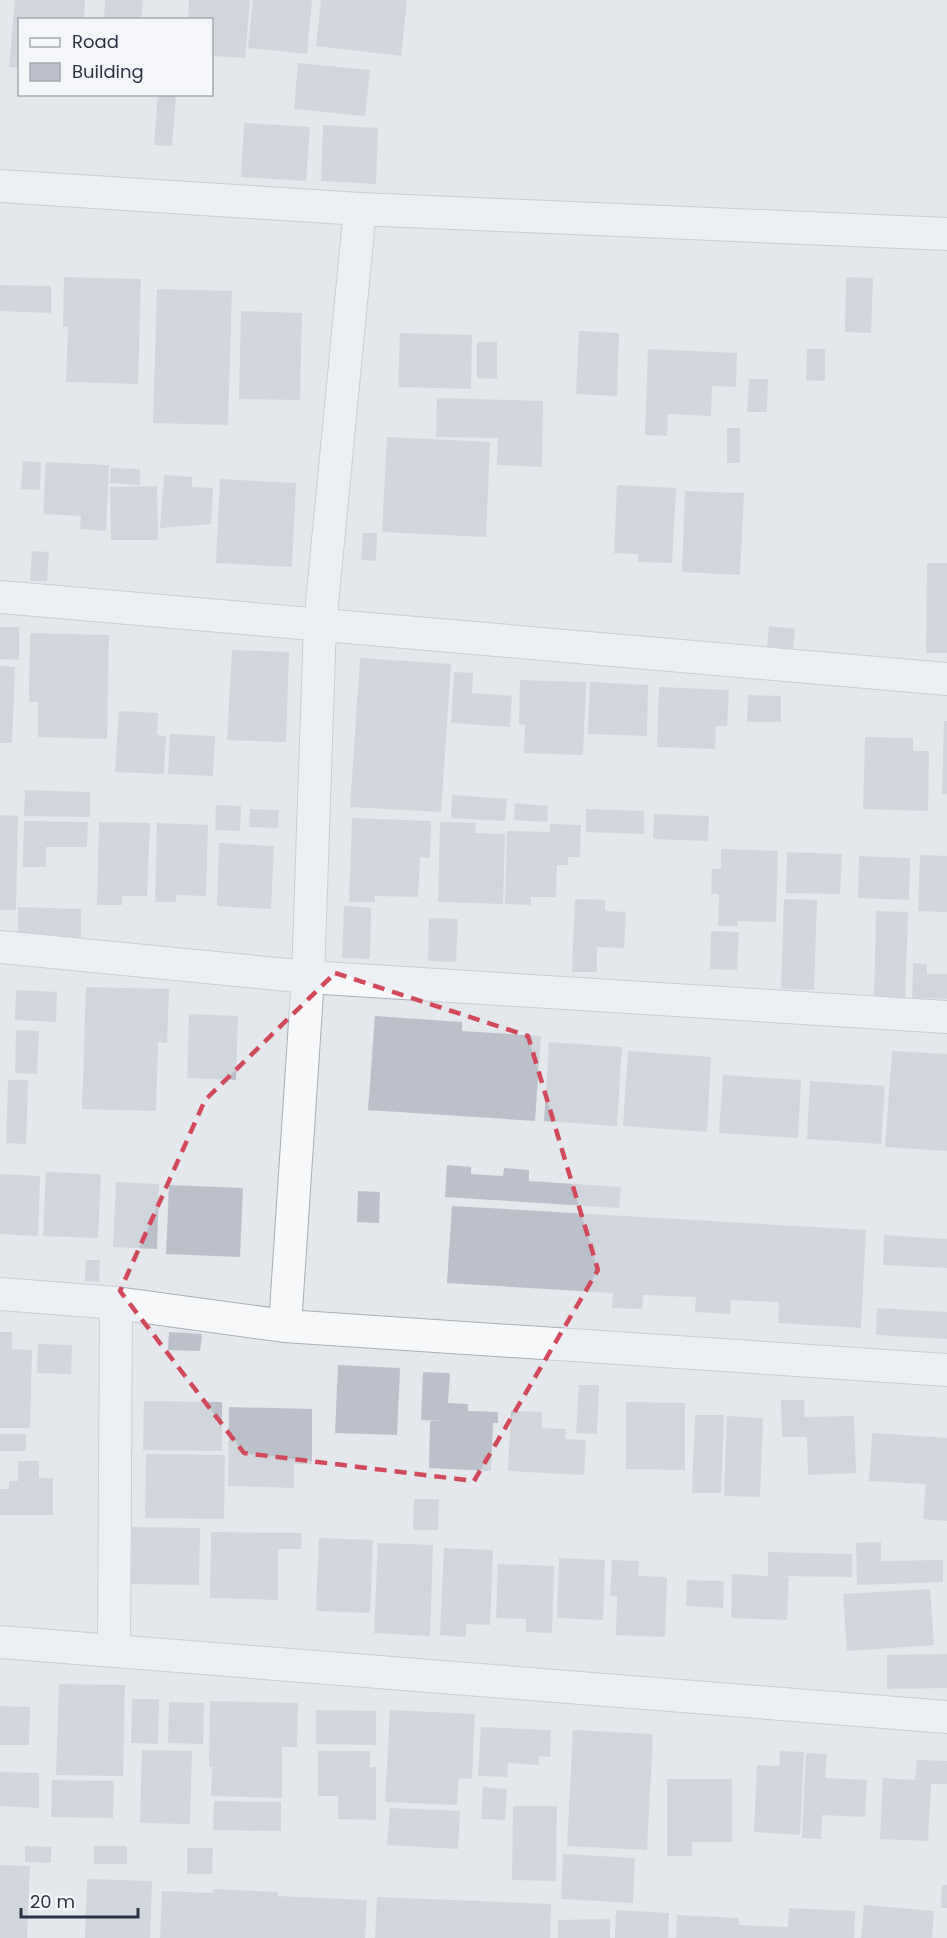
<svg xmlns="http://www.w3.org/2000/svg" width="947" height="1938" font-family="Poppins,sans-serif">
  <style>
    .building { fill: #bbc0ca }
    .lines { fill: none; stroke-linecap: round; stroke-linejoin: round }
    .minor-casing { stroke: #a9aeb7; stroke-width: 34 }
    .minor { stroke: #f7f8fa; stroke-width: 32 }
    .marked { fill: none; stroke: #d1495b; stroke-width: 4.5; stroke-dasharray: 12 8; stroke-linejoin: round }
  </style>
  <rect width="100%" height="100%" fill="#e4e7ec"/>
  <path class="building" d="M15,0H85L84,20H20V68L9,67Z
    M105,0H143L141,20H104Z
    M189,0H250L245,58L212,56V20H188Z
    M253,0H312L307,54L248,48Z
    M321,0H407L401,56L316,46Z
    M298,63L370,70L365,116L294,109Z
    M158,94H176L172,146L154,145Z
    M244,123L310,127L306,181L241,177Z
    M323,125L378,128L376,184L321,181Z
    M64,277L141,279L138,384L66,382L68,327H63Z
    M846,277L873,278L871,333L845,332Z
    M0,285L51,286V313L0,311Z
    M157,289L232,291L228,425L153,423Z
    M241,311L302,313L300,400L239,399Z
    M579,331L619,333L617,396L576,394Z
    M400,333L472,335L471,389L398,387Z
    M477,342H497V379L477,378Z
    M648,349L737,353L736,387L712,386L711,416L668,414L667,436L645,435Z
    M807,349H825V381L806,380Z
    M749,379H768L767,412H747Z
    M437,398L543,401L542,467L497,465L498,438L436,437Z
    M727,428H740V463H727Z
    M387,437L490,442L486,537L382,532Z
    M23,461L41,462L40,490L21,489Z
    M46,462L109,465L106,531L80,529L81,516L43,514Z
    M111,468L140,469V485L110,483Z
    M164,475L192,477V487L213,488L211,524L160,528Z
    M220,479L296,483L292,567L216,563Z
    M617,485L676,488L672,563L638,562V554L614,553Z
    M157,486L158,540H111L110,487Z
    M685,491L744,493L740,575L682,572Z
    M363,533H377L376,561L361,560Z
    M32,551L49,552L47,581H30Z
    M927,563H947V653H926Z
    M769,626L795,629L793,650L767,647Z
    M0,627H19V660L0,659Z
    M30,633L109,635L107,739L38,737V702H29Z
    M232,650L289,652L286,742L227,740Z
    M360,658L451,664L441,812L350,807Z
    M0,666L15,667L12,743H0Z
    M454,672L473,673L472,693L512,696L510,727L451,723Z
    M520,680L586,682L583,755L524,753L525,725L519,724Z
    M590,682L648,685L647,736L588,734Z
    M659,687L729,690L727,726H716L715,749L657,747Z
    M748,695L781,696V722H747Z
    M119,711L158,713L157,735L166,736L164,774L115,772Z
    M944,721H947V794H942Z
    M170,734L215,736L213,776L168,774Z
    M865,737L913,738V751H929L928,811L863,809Z
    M25,790L90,792V817L24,816Z
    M452,795L507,799L505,821L451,818Z
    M515,803L548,806L547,822L514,820Z
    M216,805L241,806L240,831L215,830Z
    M250,809L279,810L278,828L249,827Z
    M586,809L644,811V834L586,832Z
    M654,814L709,816L708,841L653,839Z
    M0,815L18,816L16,910H0Z
    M352,818L431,821L430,858L420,857L418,897L375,896V902H349Z
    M24,821L88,822L87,847H46V867H23Z
    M99,822L150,823L147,896H122V905H97Z
    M440,822L476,823L475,833L505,834L503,904L438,902Z
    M157,823L208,825L206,896L176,895V902H155Z
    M550,824L581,825L580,857H568V865H557L556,897H531V905L505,904L507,831L550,832Z
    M219,843L274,846L271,909L217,906Z
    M721,849L778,851L776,922L738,921V926H718L719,894H711L712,869H721Z
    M787,852L842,854L840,894L786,893Z
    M920,855L947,856V912L918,911Z
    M859,856L910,858L909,900L858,898Z
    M575,899L605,900V911L626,912L624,948L597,947V972H572Z
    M784,899L817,900L814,990L781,989Z
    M344,906L371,908L370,959L342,958Z
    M18,907L81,909V938L18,937Z
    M876,911L908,912L905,1000L874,999Z
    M429,918L458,919L456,962L428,961Z
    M711,931L739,932L737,970L710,969Z
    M913,963L927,964V974H947V999L926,998V1007H912Z
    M86,987L169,989L167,1043L158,1042L156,1111L82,1109Z
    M16,990L57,992L56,1022L15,1020Z
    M189,1014L238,1016L236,1080L187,1078Z
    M375,1016L462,1022V1031L541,1036L535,1121L368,1110Z
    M16,1030L39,1031L37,1074L15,1073Z
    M549,1042L622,1047L617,1126L544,1121Z
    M628,1051L711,1057L707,1132L623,1126Z
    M892,1051L947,1054V1151L885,1147Z
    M723,1075L801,1080L798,1138L719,1133Z
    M8,1080H28L26,1144L6,1143Z
    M810,1081L885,1086L881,1144L807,1139Z
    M447,1165L471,1167V1174L503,1176L504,1168L529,1170V1181L621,1187L619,1208L445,1197Z
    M46,1172L101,1174L98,1238L43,1236Z
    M0,1174L40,1176L38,1236L0,1234Z
    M116,1182L159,1184L157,1249L113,1247Z
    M169,1185L243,1188L240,1257L166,1254Z
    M358,1191L380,1192L379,1223L357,1222Z
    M452,1206L866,1230L861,1328L778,1323L779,1302L731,1300L730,1314L695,1312L696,1297L643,1295L642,1309L612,1308L613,1293L447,1283Z
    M884,1235L947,1239V1268L883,1265Z
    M86,1260H100L99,1282L85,1281Z
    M877,1308L947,1312V1339L876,1335Z
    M0,1332H12V1349L32,1350L30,1428H0Z
    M169,1332L202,1334L200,1351L168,1350Z
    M38,1344L72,1345L71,1374L37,1373Z
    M338,1365L400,1368L397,1435L335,1433Z
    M423,1372L450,1373L448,1403L468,1404V1411L498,1412V1423H493L491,1471L429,1468L430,1421H447L421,1420Z
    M579,1385H599L597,1434L576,1433Z
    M781,1400H804L805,1417L854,1416L856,1473L808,1475L807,1437H782Z
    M144,1401L222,1402V1451L143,1450Z
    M626,1402L685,1403V1470L626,1469Z
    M229,1407L312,1409V1464H294V1488L228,1486Z
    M511,1411L542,1412V1428L566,1429L565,1439L586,1440L584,1475L508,1471Z
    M695,1415H724L721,1493H692Z
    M727,1416L763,1418L760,1497L724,1496Z
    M872,1433L947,1438V1521L923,1519L926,1484L869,1481Z
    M0,1434H26V1451H0Z
    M146,1454L225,1455L224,1519L145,1518Z
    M18,1461H39V1478H53V1515H0V1489H9V1481H18Z
    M414,1499H439L438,1530H413Z
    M132,1527L200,1528L199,1585L131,1584Z
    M211,1532L302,1533L301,1549H278V1600L210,1598Z
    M319,1538L373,1540L370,1613L316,1611Z
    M881,1542V1561L943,1560V1582L857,1585L856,1543Z
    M378,1543L433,1545L430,1636L374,1633Z
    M444,1548L493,1550L490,1625L466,1624V1637L440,1635Z
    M768,1552L852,1554V1577L780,1576L789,1577L787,1620L731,1618L732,1574L768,1576Z
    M559,1558L605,1560L603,1620L557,1618Z
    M612,1560L639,1561L638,1576L667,1577L665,1637L616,1635L617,1596H610Z
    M498,1564L554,1566L552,1633L526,1632V1619L496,1618Z
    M687,1580L724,1581L723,1608L686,1606Z
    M930,1589L934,1645L847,1651L843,1594Z
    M947,1654V1688L887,1689V1655Z
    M59,1684L125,1685L123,1776L56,1775Z
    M132,1699H159L158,1744L131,1743Z
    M210,1701L298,1703L297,1747H282V1798L211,1796L212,1767H209Z
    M169,1702L204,1703L203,1744L168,1743Z
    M0,1706L30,1707L29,1745H0Z
    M316,1710L376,1711V1745L316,1744Z
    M390,1710L475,1714L472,1779L459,1778L457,1805L385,1802Z
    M481,1727L551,1730L550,1757L539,1756V1765L508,1763L507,1777L478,1776Z
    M573,1730L653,1734L647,1850L567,1846Z
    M142,1750L192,1751L190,1824L140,1823Z
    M318,1751H370V1767H376V1820L338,1819V1796H318Z
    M780,1751L804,1752L800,1835L754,1832L757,1765L779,1766Z
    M806,1753L827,1754L825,1778L867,1780L865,1817L822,1815L821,1839L802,1838Z
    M917,1760L947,1761V1784H931L928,1841L880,1839L883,1778L915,1780Z
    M0,1772L39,1773V1808L0,1806Z
    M667,1779H732V1842H692V1856H667Z
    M52,1780L114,1781L113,1818L51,1817Z
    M483,1787L507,1789L505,1820L481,1819Z
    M214,1801L281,1802V1831L213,1830Z
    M513,1806H557L556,1881L512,1880Z
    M390,1808L460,1811L458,1849L387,1845Z
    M25,1846L51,1847V1863L25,1862Z
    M94,1846H127V1864H94Z
    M187,1848H213L212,1874H187Z
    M563,1854L635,1858L633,1903L561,1899Z
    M0,1865L30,1866L27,1938H0Z
    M87,1879L152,1881L150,1938H85Z
    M942,1885H947V1908H941Z
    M213,1889L278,1892V1896L367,1900L365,1938H160L162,1891L213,1893Z
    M377,1897L551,1904L550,1938H375Z
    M864,1905L934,1911L932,1938H861Z
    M789,1908L855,1911L854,1938H676L677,1915L739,1918V1925L788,1927Z
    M616,1910L669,1913L668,1938H615Z
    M610,1919V1938H558V1920Z"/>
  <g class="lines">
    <defs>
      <path id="minor" d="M0,186L360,209L947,234
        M0,597L947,679
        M0,947L308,977L947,1017
        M0,1294L116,1303L285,1326L947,1370
        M285,1326L308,977L320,624L360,209
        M0,1642L947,1717
        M114,1651L116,1303"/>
    </defs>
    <use href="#minor" class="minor-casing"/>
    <use href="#minor" class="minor"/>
  </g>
  <path d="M0 0H947V1938H0ZM335,973L528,1036L598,1270L474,1481L244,1453L120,1291L205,1100Z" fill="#e4e7ec" fill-opacity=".55" fill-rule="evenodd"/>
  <path class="marked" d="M335,973L528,1036L598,1270L474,1481L244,1453L120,1291L205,1100Z"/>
  <rect x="18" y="18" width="195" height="78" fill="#f4f6f9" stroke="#a4a8b1" stroke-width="1.5"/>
  <rect x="30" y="38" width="30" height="9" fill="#f7f8fa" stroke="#a4a8b1" stroke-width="1.5"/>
  <text x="72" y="48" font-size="18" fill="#2b3445">Road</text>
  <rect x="30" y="63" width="30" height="18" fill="#bbc0ca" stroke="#a4a8b1" stroke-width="1.5"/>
  <text x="72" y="78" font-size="18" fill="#2b3445">Building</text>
  <path d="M21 1908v9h117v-9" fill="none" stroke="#2b3445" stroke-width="3"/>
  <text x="30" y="1908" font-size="18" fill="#2b3445" stroke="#f4f6f9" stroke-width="4.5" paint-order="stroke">20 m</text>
</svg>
